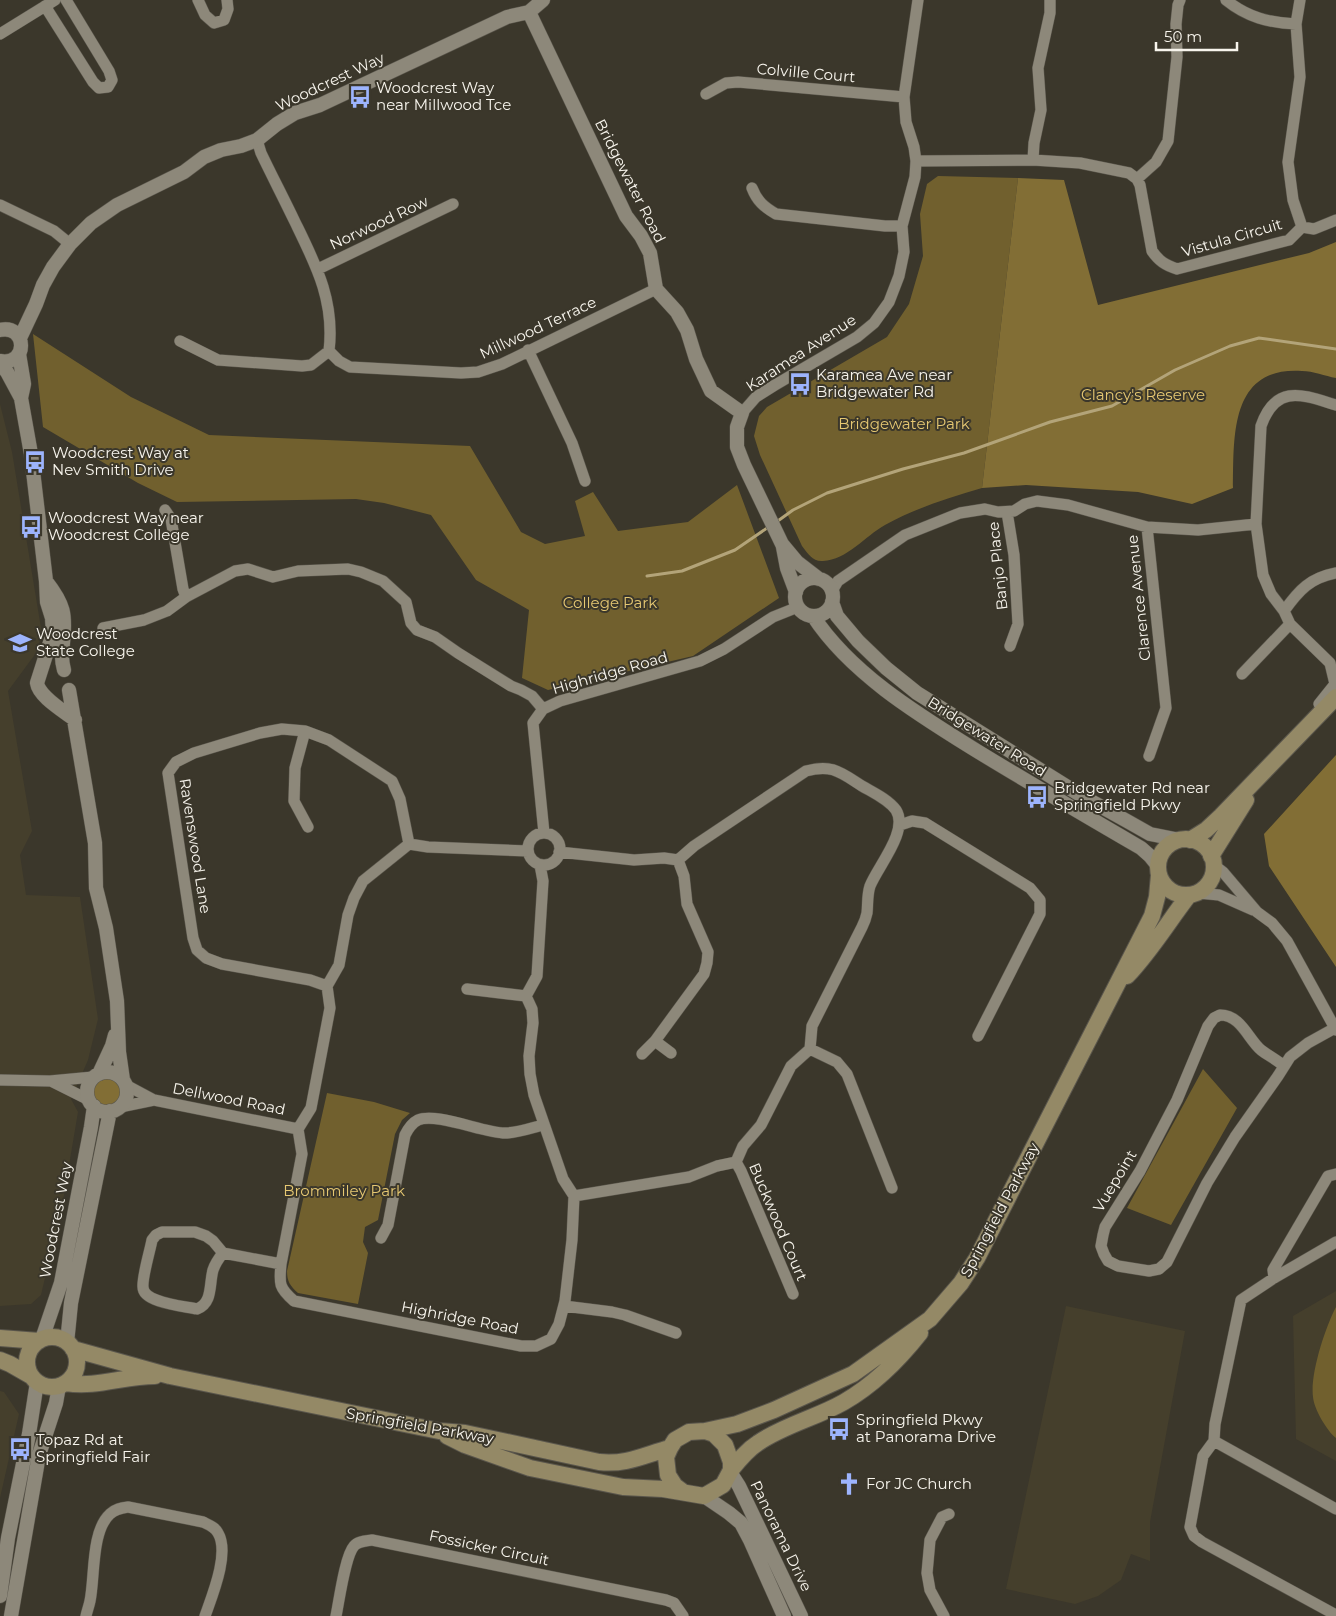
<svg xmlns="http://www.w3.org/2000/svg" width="1336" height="1616" font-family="Montserrat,sans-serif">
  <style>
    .built { fill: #453f2c }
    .green { fill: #71602e }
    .forest { fill: #826e35 }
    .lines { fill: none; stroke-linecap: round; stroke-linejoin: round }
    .stream { stroke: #b3a479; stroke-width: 3 }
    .minor-casing { stroke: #5a564c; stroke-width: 12 }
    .tertiary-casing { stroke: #5a564c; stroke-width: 15 }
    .secondary-casing { stroke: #5a564c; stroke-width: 18 }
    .minor { stroke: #8d887a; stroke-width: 11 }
    .tertiary { stroke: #8d887a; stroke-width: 14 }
    .secondary { stroke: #948966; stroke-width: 16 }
    .labels { text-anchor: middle; stroke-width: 4; stroke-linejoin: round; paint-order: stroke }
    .street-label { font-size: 15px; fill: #f8f5ed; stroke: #3b372b }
    .poi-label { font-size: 15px; fill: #f8f5ed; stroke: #3b372b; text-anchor: start }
    .park-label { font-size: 15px; fill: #e6c872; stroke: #3b372b }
  </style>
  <rect width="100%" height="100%" fill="#3b372b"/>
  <path class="built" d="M0,404L12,452L42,634L36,653L8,691L32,831L20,855L26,895L80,897L98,1019L88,1060L71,1099L78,1112L63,1201L41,1295L31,1304L0,1306Z
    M1336,1291V1461L1296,1439L1293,1316Z
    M1066,1306L1185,1331L1150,1522V1561L1131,1554L1121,1580L1098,1596L1075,1604L1006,1589Z
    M0,1391L4,1392L19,1414L0,1498Z"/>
  <path class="green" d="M938,176L1018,178L982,488C948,498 916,508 885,525C865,536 847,560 823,561C813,562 808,554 802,546L760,455L754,436L759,416L767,407L887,337L909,304L923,256L920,214L927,184Z
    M33,334L131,397L209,435L470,446L521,532L545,544L585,536L575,501L593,492L618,531L688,522L737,485L779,598L693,656L548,690L522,678L529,610L476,580L431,515L384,503L356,499L177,502L138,483L43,427Z
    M1203,1069L1237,1108L1171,1225L1127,1208Z
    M327,1093L374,1102L410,1113L402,1120L395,1134L378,1220L365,1227L363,1242L368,1253L358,1304L298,1293C290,1286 287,1281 287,1271Z
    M1336,1307V1438C1327,1431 1314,1409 1313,1397C1310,1374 1325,1328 1336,1307Z"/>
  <path class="forest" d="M1018,178L1064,180L1098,305L1309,253L1336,242V378C1325,376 1313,371 1302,371C1229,366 1234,438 1233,488L1192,504L1138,492L1026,485L982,488Z
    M1336,755V967L1269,866L1264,834Z
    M92 1092a15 15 0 1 1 30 0a15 15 0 1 1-30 0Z"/>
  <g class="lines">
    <path class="stream" d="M775,523L793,510L827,493L903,469L964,453L1050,422L1112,406L1175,370L1230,346L1259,338L1336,349
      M647,576L682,571L735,550L770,526"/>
    <defs>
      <path id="minor" d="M198,0L205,15L214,23L224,20L228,9L227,0
        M1226,0C1247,17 1269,23 1296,24
        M45,6L93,82L99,88L108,87L112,80L109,71L66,0
        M0,34L55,0
        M706,94L726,83L738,82L904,97
        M257,140L261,153C272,176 284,199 295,222C316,265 335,301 329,351L339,361L350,367L461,373L478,372L502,364L656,289
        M1033,160L1034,143L1041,110L1038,68L1050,13V0
        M916,161L1033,160L1080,163L1129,173L1137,179L1140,185L1152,251C1159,261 1165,265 1177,269L1289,240L1302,227L1293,200L1288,162L1300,77L1296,24L1300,0
        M1137,179L1156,162L1168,141L1177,57L1176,24L1178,5L1180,0
        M752,188C757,201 764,207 776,214L885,226H902
        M0,205L54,231L70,244
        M1302,227L1314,229L1336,220
        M318,269L453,204
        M180,341L218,360L302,366L311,365L329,351
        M528,350L572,443L585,481
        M742,413L756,397L775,385L857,337L874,323L889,302L899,276L904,252L902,226L915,177L916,161L914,147L906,122L904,97L918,0
        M165,510L171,519L183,589L186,597
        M1007,512L1014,555L1018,624L1010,646
        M1147,527L1198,530L1256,524
        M832,591L838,581L905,535L960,513L985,509L998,512L1014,511L1025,504L1037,501L1068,505L1147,527L1166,708L1149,756
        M1284,611C1299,590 1310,578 1336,573
        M103,628L144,620L167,611L186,597L235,571L248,569L273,577L298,571L348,569L361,572L383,581L406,602L411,623L417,630L435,637L458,653L511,686L521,690L532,696L543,709
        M1242,674L1290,624
        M1319,704L1335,684L1330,663L1290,624L1284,611L1271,594L1263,575L1256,524L1261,426C1276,383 1303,395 1336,405
        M305,731L295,768L294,801L308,827
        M900,825L912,821L925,823L1030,888L1040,900V914L978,1036
        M544,833L533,723L543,709L560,701L700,661L724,649L773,617L798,607
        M528 849a16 16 0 1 1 32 0a16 16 0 1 1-32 0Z
        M559,852L634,860L664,858L678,860L694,846L806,771C832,764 840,772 862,786C872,792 888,799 896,810C909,831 878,866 870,886C867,895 868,904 867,913C866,918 864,923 862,927L812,1026L810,1049L791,1066L761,1125L743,1146L736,1162L717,1166L689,1177L574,1196
        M1214,865L1223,872L1257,912L1272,923L1287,941L1336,1030
        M1198,893L1219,895L1253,910
        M327,986L310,980L222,964L206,958L197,950L193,938L168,773L176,762L194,753L260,733L282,729L305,731L329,740L392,781L400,799L409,844
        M467,989L526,996
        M655,1041L704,974L707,963L708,952L687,904L684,876L678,860
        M810,1049L837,1062L847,1074L892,1188
        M642,1054L655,1041L671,1053
        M1284,1066C1277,1060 1269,1056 1261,1050C1248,1039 1241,1015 1220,1015L1214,1018L1208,1026L1177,1100L1140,1171L1105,1227L1103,1235L1101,1246L1104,1254L1108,1261L1118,1266L1149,1271L1159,1269L1167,1262L1207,1183L1235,1137L1278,1076L1290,1057L1308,1043L1335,1028
        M0,1080L50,1081L93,1077
        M51,1081L89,1100
        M126,1085L154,1100L298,1129
        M120,1107L154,1100
        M298,1129L302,1154L281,1264C279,1284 279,1288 294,1301L521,1346H536L551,1339L559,1324L565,1301L572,1240L574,1196L563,1179L534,1095L530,1074L529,1056L533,1023L532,1009L526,996L537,976L543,881L540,865
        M298,1129L311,1108L330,1008L327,986L339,965L348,915L354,898L363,881L409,844L428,847L528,851
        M736,1162L741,1171L793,1294
        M381,1238L388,1225L405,1135C408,1129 412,1123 418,1120C436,1112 484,1133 505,1133C518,1133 531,1128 543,1125
        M1336,1242L1274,1278L1241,1300L1215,1424L1214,1441L1203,1456L1190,1527L1194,1536L1202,1542L1336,1615
        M223,1253C219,1258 215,1264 213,1270C209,1284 213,1303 197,1309C184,1306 143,1303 143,1287C142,1277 150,1251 152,1240L156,1235L162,1232H195L206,1236L213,1241L223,1253L281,1264
        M1274,1278L1273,1270L1328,1176L1336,1174
        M564,1306L612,1312L625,1315L676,1333
        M1214,1441L1336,1509
        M86,1616C87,1611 89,1606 90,1601C95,1577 91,1531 110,1514C115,1509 121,1508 128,1507L203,1522C209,1525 215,1527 218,1533C230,1553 212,1596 205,1616
        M336,1616C339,1602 345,1556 354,1546C358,1541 366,1541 372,1540L666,1600L674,1603L683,1616
        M944,1616L930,1590L927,1573L930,1540L942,1517L949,1514"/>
      <path id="tertiary" d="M529,12L626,216L641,236L650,253L656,289L677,312L687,330L696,359L711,391L742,413L737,427V447L744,465L782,544L797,562L819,579
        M0,330C27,324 29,366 0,361
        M20,338L36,304L43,285L53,267L70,244L91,223L117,205L184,172L204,157L221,150L241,146L257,140L277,124L295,113L320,105L507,17L529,12L543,0
        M19,354L24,384L21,398L31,454L46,581L47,602L52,618L53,633L37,683C39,697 64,711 75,720
        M0,363L7,372L21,398
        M783,547L787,568L796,592
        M795 597a19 19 0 1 1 38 0a19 19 0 1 1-38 0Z
        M46,581C64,604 66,614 63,643C62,653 61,659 64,670
        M832,602L837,616L858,641L886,668L917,693L1082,796L1127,821L1150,834L1180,840
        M813,616C851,674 919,715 977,751C1031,784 1086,816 1141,848L1150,856L1158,866
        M69,690L95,843L96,888L106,928L117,1001L119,1052L123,1080
        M87 1092a20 20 0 1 1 40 0a20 20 0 1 1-40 0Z
        M99,1074L112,1046L115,1035
        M42,1339L61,1283L91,1127L94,1106
        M67,1343L71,1303L110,1111
        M730,1472L739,1486L801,1616
        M704,1496L729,1513L741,1523L750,1540L784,1616
        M0,1596L8,1538L29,1434L37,1382
        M11,1616L39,1455L56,1403L59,1386"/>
      <path id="secondary" d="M1158 867a28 28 0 1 1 56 0a28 28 0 1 1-56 0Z
        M1190,840L1206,830L1221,816L1336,697
        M1211,856L1246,800
        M1127,976C1151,951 1168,922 1189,895
        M27 1362a25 25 0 1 1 50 0a25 25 0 1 1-50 0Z
        M0,1338L39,1341
        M73,1349L170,1376L439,1431L465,1433L599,1462C627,1465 644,1455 670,1448
        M0,1360L10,1364L31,1376
        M66,1383C96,1388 124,1376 155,1376
        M705,1431L737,1424L774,1410L853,1374L930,1319L961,1283L977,1258L1152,916L1157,897L1159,875
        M447,1436L465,1445L530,1468L623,1487L663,1489L704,1496L723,1485L731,1470V1462L725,1445L714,1434L705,1431L689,1432L675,1440L670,1448L666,1457L668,1475L675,1486L683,1492
        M731,1470C739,1460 747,1450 758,1443C784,1425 816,1418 844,1402C875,1384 898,1361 920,1333"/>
    </defs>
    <use href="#minor" class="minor-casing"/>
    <use href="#tertiary" class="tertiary-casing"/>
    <use href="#secondary" class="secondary-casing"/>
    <use href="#minor" class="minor"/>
    <use href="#tertiary" class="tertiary"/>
    <use href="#secondary" class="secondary"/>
  </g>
  <defs>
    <symbol id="bus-bare" viewBox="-9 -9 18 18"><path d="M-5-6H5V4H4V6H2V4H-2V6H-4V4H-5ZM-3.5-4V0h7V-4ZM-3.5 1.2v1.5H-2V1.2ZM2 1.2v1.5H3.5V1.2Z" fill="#9db4fd" stroke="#3b372b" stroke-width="2.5" paint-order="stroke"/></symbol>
    <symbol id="school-bare" viewBox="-9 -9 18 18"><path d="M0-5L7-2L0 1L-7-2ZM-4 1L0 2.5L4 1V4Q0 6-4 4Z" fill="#9db4fd" stroke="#3b372b" stroke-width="2.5" paint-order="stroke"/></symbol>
    <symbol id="church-bare" viewBox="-9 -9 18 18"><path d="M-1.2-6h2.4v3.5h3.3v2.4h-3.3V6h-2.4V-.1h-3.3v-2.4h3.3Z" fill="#9db4fd" stroke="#3b372b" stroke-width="2.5" paint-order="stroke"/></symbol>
  </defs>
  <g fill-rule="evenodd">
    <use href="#bus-bare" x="344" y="81" width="32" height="32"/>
    <use href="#bus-bare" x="784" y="368" width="32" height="32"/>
    <use href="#bus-bare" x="19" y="446" width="32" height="32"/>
    <use href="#bus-bare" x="15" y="511" width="32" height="32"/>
    <use href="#school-bare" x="4" y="627" width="32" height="32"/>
    <use href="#bus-bare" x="1021" y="781" width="32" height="32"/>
    <use href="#bus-bare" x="823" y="1413" width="32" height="32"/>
    <use href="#bus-bare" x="4" y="1433" width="32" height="32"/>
    <use href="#church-bare" x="833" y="1468" width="32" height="32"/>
  </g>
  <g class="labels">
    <g class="street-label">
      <text transform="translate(806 73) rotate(5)" y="5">Colville Court</text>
      <text transform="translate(330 82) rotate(-25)" y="5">Woodcrest Way</text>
      <text transform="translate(630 181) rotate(63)" y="5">Bridgewater Road</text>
      <text transform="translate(379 223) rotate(-25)" y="5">Norwood Row</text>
      <text transform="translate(1232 238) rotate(-16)" y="5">Vistula Circuit</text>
      <text transform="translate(538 328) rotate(-25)" y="5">Millwood Terrace</text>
      <text transform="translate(801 353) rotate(-33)" y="5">Karamea Avenue</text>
      <text transform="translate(998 566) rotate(-96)" y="5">Banjo Place</text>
      <text transform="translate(1139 598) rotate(-96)" y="5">Clarence Avenue</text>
      <text transform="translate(610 673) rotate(-16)" y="5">Highridge Road</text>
      <text transform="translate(987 737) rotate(32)" y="5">Bridgewater Road</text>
      <text transform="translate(195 846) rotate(81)" y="5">Ravenswood Lane</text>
      <text transform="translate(229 1099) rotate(11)" y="5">Dellwood Road</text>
      <text transform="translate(1115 1181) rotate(-59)" y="5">Vuepoint</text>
      <text transform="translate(1000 1210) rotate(-62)" y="5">Springfield Parkway</text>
      <text transform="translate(56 1220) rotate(-79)" y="5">Woodcrest Way</text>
      <text transform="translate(778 1222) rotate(67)" y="5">Buckwood Court</text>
      <text transform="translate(460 1318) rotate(11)" y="5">Highridge Road</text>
      <text transform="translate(420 1426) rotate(10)" y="5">Springfield Parkway</text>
      <text transform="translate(781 1536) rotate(64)" y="5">Panorama Drive</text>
      <text transform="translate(489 1548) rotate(12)" y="5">Fossicker Circuit</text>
    </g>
    <g class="poi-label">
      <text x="376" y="93">Woodcrest Way<tspan x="376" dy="17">near Millwood Tce</tspan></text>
      <text x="816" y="380">Karamea Ave near<tspan x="816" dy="17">Bridgewater Rd</tspan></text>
      <text x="52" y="458">Woodcrest Way at<tspan x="52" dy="17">Nev Smith Drive</tspan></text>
      <text x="48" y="523">Woodcrest Way near<tspan x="48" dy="17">Woodcrest College</tspan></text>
      <text x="36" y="639">Woodcrest<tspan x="36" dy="17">State College</tspan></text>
      <text x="1054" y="793">Bridgewater Rd near<tspan x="1054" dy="17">Springfield Pkwy</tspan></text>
      <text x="856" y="1425">Springfield Pkwy<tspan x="856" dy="17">at Panorama Drive</tspan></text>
      <text x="36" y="1445">Topaz Rd at<tspan x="36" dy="17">Springfield Fair</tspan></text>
      <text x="866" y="1489">For JC Church</text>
    </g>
    <g class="park-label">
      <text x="1143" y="400">Clancy's Reserve</text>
      <text x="904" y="429">Bridgewater Park</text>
      <text x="610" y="608">College Park</text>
      <text x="344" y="1196">Brommiley Park</text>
    </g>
  </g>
  <path d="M1156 42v8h81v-8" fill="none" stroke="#f8f5ed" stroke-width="2.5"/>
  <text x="1164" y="42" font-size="15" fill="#f8f5ed" stroke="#3b372b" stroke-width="4" paint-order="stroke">50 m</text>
</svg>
